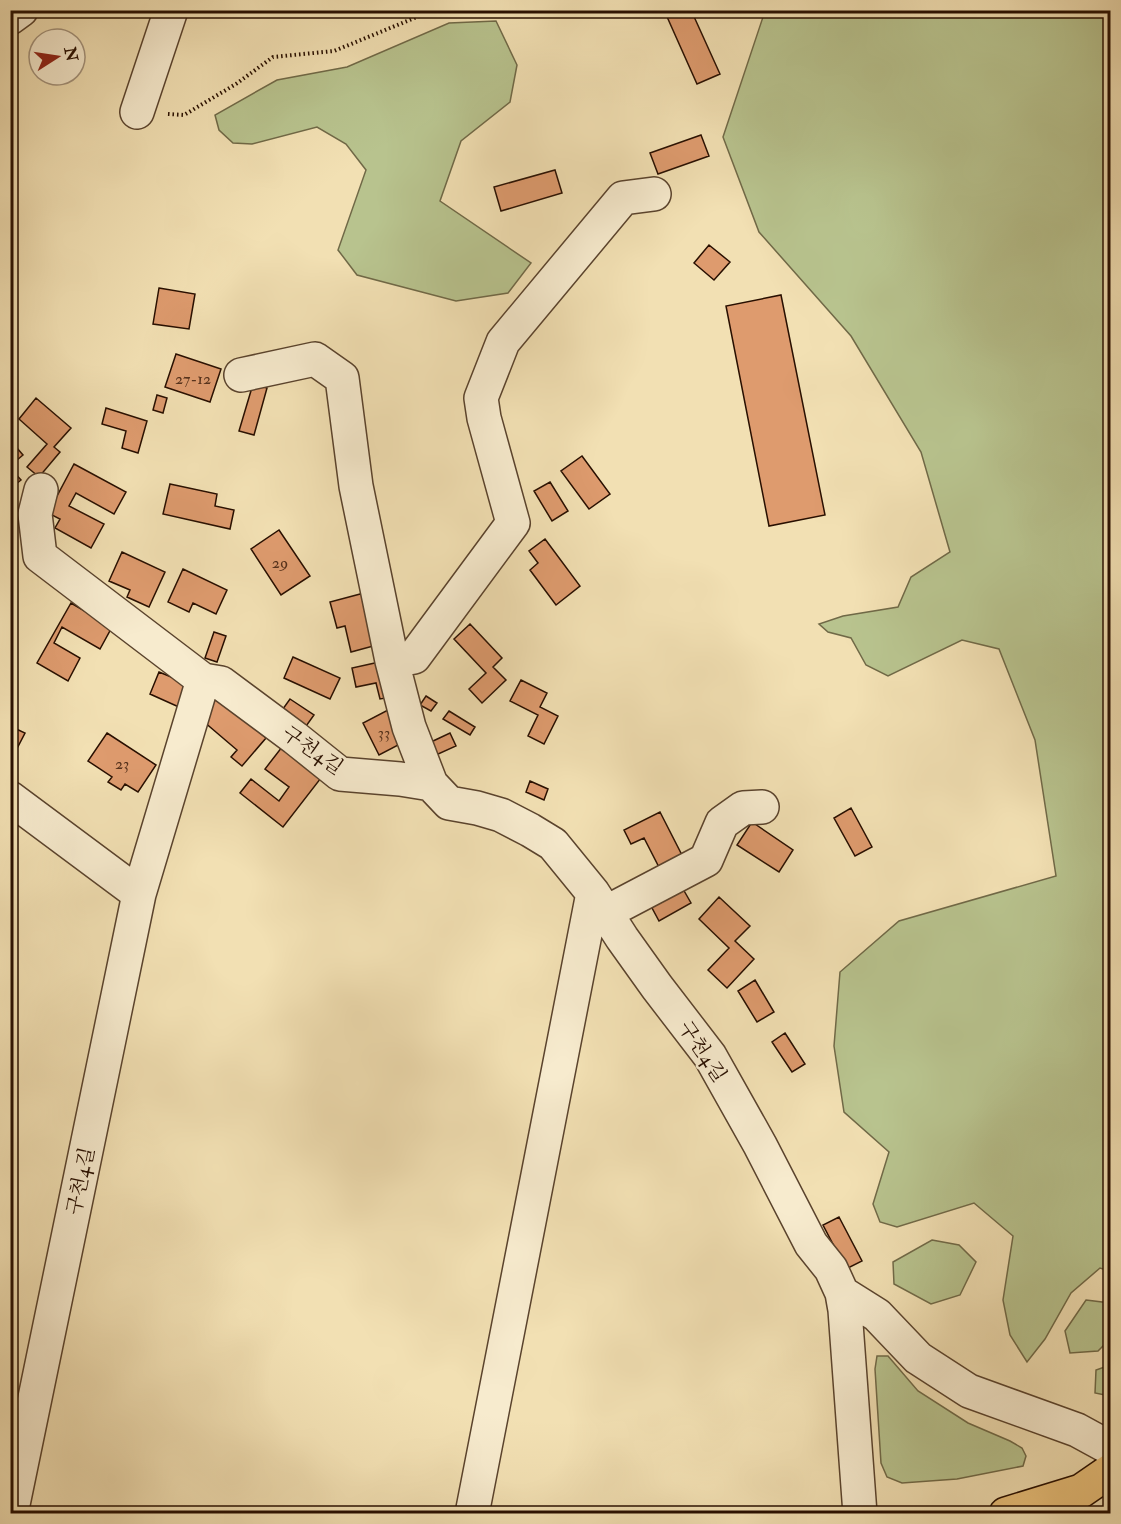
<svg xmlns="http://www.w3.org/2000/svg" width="1121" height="1524" font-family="'IM FELL Double Pica','Noto Serif KR',serif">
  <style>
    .green { fill: #b8c38e; stroke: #706947; stroke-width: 1.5 }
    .building { fill: #de9b6e; stroke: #280f00; stroke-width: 1.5 }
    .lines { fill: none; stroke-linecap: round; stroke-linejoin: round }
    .minor-casing { stroke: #5a432d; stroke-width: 36 }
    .major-casing { stroke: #280f00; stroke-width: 36 }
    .path { stroke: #280f00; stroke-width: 4; stroke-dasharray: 1.5 3; stroke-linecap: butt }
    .minor { stroke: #f7ebce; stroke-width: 33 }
    .major { stroke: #e9c07a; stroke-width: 33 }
    .labels { text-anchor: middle; stroke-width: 5; stroke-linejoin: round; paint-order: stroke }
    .number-label { font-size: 16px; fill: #56321c }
    .street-label { font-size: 20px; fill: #280f00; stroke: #f7ebce }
  </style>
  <rect width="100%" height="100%" fill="#f2e0b3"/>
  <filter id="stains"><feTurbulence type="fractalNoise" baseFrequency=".00333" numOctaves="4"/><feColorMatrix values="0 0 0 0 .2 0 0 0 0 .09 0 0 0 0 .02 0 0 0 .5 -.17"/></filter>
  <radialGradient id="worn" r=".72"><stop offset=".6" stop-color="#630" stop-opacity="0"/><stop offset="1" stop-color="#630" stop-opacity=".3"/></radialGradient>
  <path class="green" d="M765,11H1110V1271L1100,1268L1071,1293L1045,1339L1027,1362L1010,1335L1003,1300L1013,1236L974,1203L897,1227L880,1222L873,1204L889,1152L844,1112L834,1046L840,972L899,921L1056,876L1035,740L999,649L962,640L888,676L866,665L851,638L828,632L819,624L843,616L898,607L911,577L950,552L921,452L851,336L759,232L723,137Z
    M496,21L517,65L510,102L461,141L440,201L531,263L508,293L456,301L357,275L338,250L366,170L346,144L317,127L252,144L233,143L219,130L215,115L277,80L347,67L449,23Z
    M932,1240L959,1245L976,1262L960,1295L931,1304L894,1284L893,1262Z
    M1086,1300L1110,1303V1339L1098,1351L1070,1353L1065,1331Z
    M877,1356H888L918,1391L968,1423L1010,1441L1022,1448L1026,1456L1023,1466L957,1479L902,1483L887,1477L881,1463L875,1369Z
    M1110,1365V1396L1095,1393L1096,1370Z"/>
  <path class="building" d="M664,10H691L720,74L697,84Z
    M701,135L709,156L658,174L650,153Z
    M555,170L562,193L501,211L494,187Z
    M709,245L730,262L714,280L694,263Z
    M159,288L195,294L189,329L153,324Z
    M781,295L825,515L769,526L726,306Z
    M176,354L221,369L210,402L165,387Z
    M253,384L267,388L254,435L239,431Z
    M157,395L167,398L163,413L153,410Z
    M36,398L71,428L54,447L60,452L39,477L27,467L47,444L19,419Z
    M106,408L147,421L138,453L122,448L126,431L102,424Z
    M10,440L23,455L10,466Z
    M582,456L610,494L589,509L561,471Z
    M74,464L126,492L114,514L76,493L69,506L104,524L91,548L55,528L60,519L48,513Z
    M10,468L21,480L10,489Z
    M550,482L568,511L552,521L534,491Z
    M170,484L217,494L215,506L234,510L230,529L163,514Z
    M279,530L310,576L281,595L251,549Z
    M545,539L580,586L556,605L530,570L538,563L529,551Z
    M122,552L165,572L149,607L127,597L130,590L109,581Z
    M183,569L227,590L216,614L193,603L189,612L168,602Z
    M364,593L377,645L351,652L345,626L337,628L330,602Z
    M71,603L112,627L100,649L62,627L54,643L80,658L68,681L37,663Z
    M470,624L502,658L493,667L506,680L482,703L469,689L486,673L454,639Z
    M214,632L226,636L217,662L205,658Z
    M293,657L340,678L330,699L284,678Z
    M384,661L392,697L380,699L376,683L356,687L352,668Z
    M159,672L191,685L181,708L150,694Z
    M521,680L547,693L540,707L558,716L544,744L528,736L538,715L510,701Z
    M217,696L266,738L242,766L231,757L237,750L203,721L208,699Z
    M426,696L437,703L431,711L420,705Z
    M290,699L314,715L304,729L280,713Z
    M388,710L404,742L379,755L363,723Z
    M449,711L475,727L470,735L443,719Z
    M10,726L25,733L10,762Z
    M107,733L156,765L138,792L125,784L121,790L108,782L112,777L88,761Z
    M450,733L456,746L436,755L431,742Z
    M282,747L321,778L283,827L240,793L251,779L279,801L289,787L265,769Z
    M530,781L548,789L544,800L526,792Z
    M851,808L872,847L855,856L834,818Z
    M660,812L686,863L663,875L644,838L631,844L624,830Z
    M752,822L793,850L779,872L737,845Z
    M683,889L691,903L659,921L651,906Z
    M719,897L750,926L735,941L754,959L727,988L708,970L729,948L699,919Z
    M755,980L774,1012L757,1022L738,991Z
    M785,1033L805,1064L792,1072L772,1042Z
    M839,1217L862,1261L846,1269L823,1225Z"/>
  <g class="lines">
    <defs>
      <path id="minor" d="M10,18L21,10
        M137,112L171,10
        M241,375L315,359L342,378L356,486L392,661L409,727L431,784
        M41,490L35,514L40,556L203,680
        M392,661L414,657L513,523L484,418L481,398L503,342L623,198L654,194
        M10,798L139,894
        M607,912L706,860L722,823L743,808L762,807
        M842,1293L877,1315L918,1358L969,1391L1077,1430L1110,1448
        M11,1514L139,894L203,680L221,683L295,738L340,774L400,779L431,784L449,803L477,808L501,815L530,830L553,844L593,893L622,938L657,987L710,1056L760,1145L811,1244L831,1269L842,1293L845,1310L860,1514
        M472,1514L593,893"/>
      <path id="major" d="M1006,1514L1081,1491L1110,1471"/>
    </defs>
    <use href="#minor" class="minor-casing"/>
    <use href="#major" class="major-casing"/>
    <path class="path" d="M168,114L184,115L236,84L273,57L334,51L434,10"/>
    <use href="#minor" class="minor"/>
    <use href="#major" class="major"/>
  </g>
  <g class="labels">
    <g class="number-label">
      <text x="193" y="384">27-12</text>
      <text x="280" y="568">29</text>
      <text x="384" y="738">33</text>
      <text x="122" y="769">23</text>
    </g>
    <g class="street-label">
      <text transform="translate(313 750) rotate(35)" y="7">구천4길</text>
      <text transform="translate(703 1051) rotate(56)" y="7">구천4길</text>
      <text transform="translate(80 1181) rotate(-78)" y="7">구천4길</text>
    </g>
  </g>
  <rect width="1121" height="1524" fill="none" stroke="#f2e0b3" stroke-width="36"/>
  <rect x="12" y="12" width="1097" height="1500" fill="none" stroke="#280f00" stroke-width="3"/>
  <rect x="18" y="18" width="1085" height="1488" fill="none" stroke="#280f00" stroke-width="1.5"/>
  <g transform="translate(57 57) rotate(78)"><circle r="28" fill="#f7ebce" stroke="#a4937c" stroke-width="1.5"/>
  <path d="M0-4.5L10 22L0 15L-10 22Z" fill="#8f2418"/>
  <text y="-9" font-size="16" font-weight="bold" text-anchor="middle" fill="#280f00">N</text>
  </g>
  <rect width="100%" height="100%" filter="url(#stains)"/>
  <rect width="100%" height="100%" fill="url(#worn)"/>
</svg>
